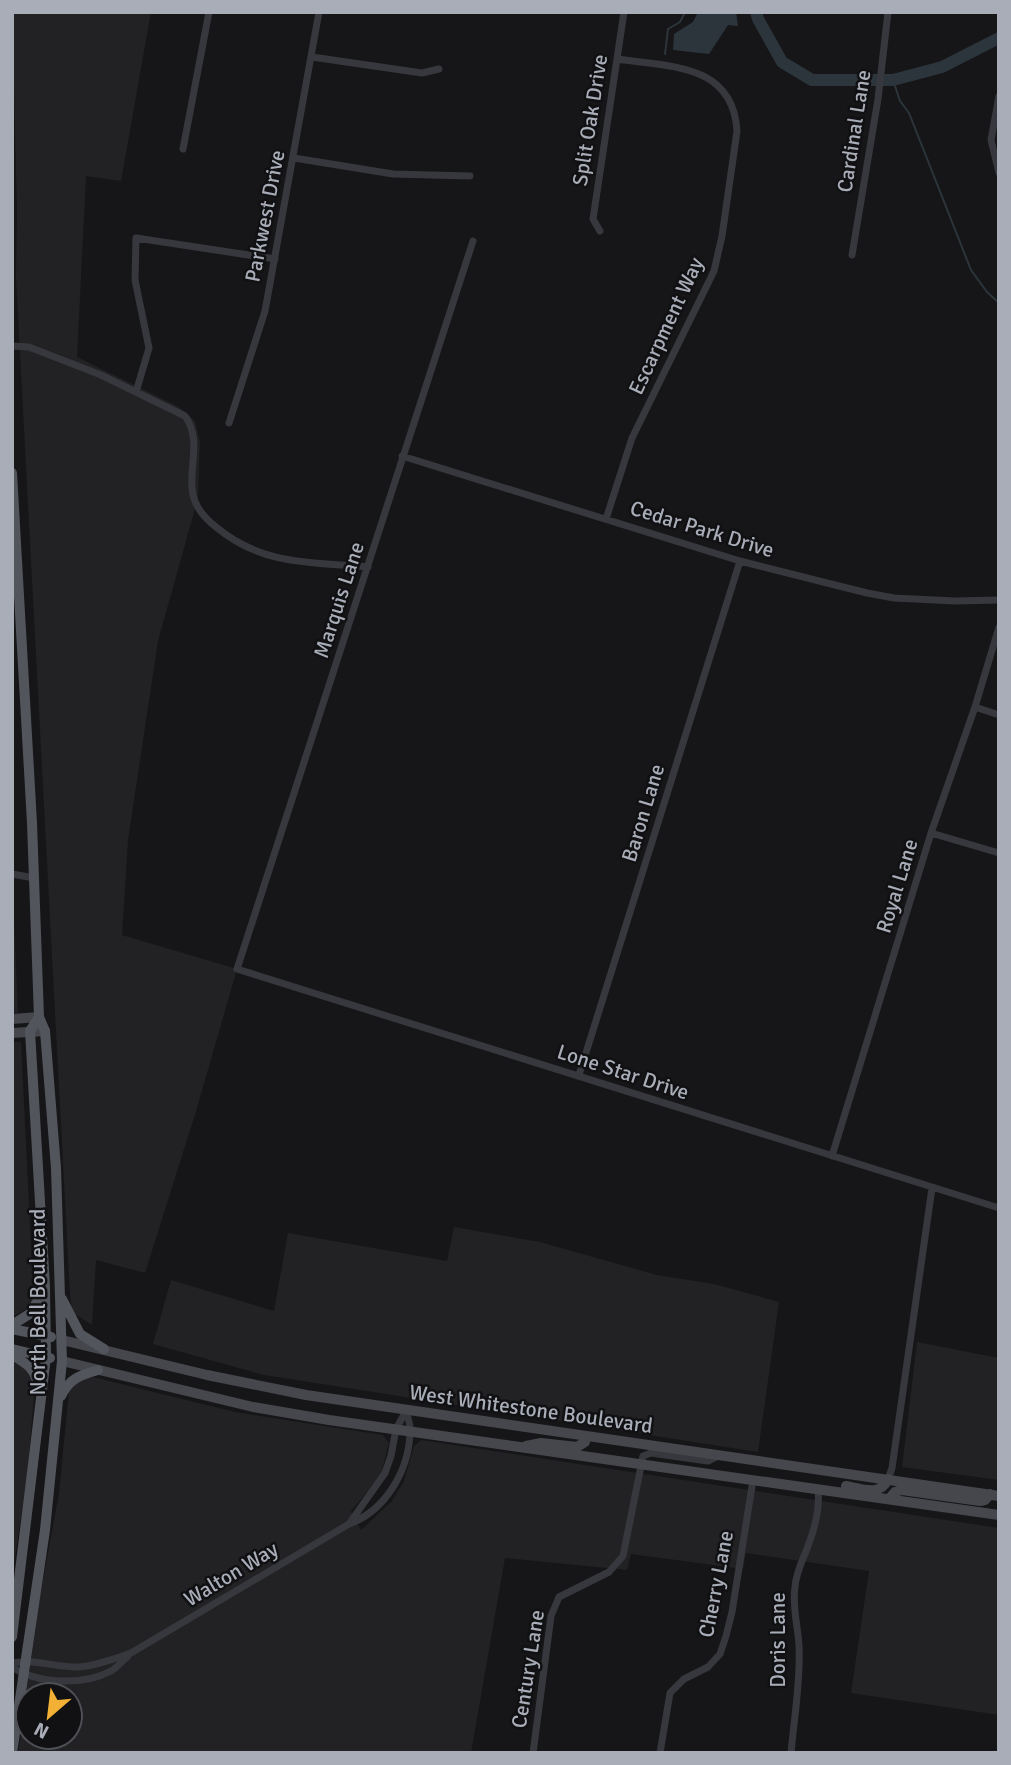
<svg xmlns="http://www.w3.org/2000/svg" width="1011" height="1765" font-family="Signika,sans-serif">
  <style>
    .built { fill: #222225; fill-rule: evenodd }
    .water { fill: #2c353c }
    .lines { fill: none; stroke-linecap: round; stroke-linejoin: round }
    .stream { stroke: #2c353c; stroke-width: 2 }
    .river { stroke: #2c353c; stroke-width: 12 }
    .street { stroke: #37383d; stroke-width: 7 }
    .secondary { stroke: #45474d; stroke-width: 10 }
    .primary { stroke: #53555c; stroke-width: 10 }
    .labels { text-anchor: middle; stroke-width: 5; stroke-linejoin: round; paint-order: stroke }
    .street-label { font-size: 21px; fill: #a8adb8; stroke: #111113 }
  </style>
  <rect width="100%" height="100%" fill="#161618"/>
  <path class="built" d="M12,12H151L121,181L86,176L77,357L179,407L195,421L200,442L198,498L158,641L128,840L122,935L237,969L197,1108L145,1273L96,1260L92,1325L72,1312L70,1295L16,278L17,209Z
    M12,872L18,1013H12Z
    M12,1042H21L33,1287L32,1306L12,1317Z
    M454,1227L540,1242L657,1275L714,1284L779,1302L758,1452L264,1375L153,1344L171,1280L274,1311L288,1233L447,1261Z
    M917,1342L999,1358V1480L902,1467Z
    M12,1360L23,1364L35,1384L27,1478L12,1578Z
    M89,1376L235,1412L383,1435L389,1443L382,1471L369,1490L351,1511L361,1530L392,1501L404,1481L414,1446L421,1440L999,1528V1715L851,1693L869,1571L746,1553L743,1569L631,1554L627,1570L505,1558L471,1753H18L40,1596L59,1493L69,1391L73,1385ZM28,1695H70V1737H28Z"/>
  <path class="water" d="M698,12H736L738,26L728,25L709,54L673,50L674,34L693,22Z"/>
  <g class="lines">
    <path class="stream" d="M665,54L668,29L680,22L685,12
      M893,80L900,101L909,113L971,270L987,292L999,303"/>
    <path class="river" d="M756,12L758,19L782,62L812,80H893L942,67L999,38"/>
    <path class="street" d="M312,57L422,73L439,69
      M999,96L991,140L999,173
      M183,149L209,12
      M294,158L393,174L470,176
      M600,231L593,219L624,12
      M473,241C393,483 316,726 237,969L999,1208
      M852,255L878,99L888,12
      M12,346L29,347L101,375L185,416C201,438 190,463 192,488C193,505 203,517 216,527C263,566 311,562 368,567
      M136,392L149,348L135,280L136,238L275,259
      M229,423L265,311L319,12
      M402,456L740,561L867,593L894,598L955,601L999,600
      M606,519L632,438L714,271L722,236L737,131C733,63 669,67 617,59
      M975,707L999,715
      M931,833L999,853
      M12,874L34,878
      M579,1075L740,561
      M832,1156L931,833L975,707L999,627
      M888,1479L892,1468L932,1188
      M349,1524L385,1473L391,1456L396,1429L406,1411
      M12,1663C34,1659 55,1667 78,1667C96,1666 113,1659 131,1653L349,1524C385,1511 409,1471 410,1432C411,1426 408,1417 406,1411
      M12,1667C38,1684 83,1686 111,1671C117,1668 122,1661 128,1656
      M533,1753L551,1616L559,1597L609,1572L623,1556L643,1456L651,1453L708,1461L718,1456
      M660,1753L670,1693L684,1679L708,1667L720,1654L726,1636L732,1612L753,1480
      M791,1753C794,1719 801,1678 799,1646C798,1626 792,1607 795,1587C796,1572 803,1560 808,1546C815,1528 820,1508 818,1489"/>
    <path class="secondary" d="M12,1019L39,1017
      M12,1033L45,1031
      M62,1340L207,1375L306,1395L999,1496
      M62,1361L253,1407L329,1420L999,1515
      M526,1446L541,1443L577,1447L585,1442L586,1436
      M846,1486C862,1489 880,1497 888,1479
      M889,1499L895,1492L902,1490L980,1501L985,1500L990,1494"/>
    <path class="primary" d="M12,473L32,823L39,1017L45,1031L56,1168L62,1361L45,1530L12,1753
      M62,1299L80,1334L104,1349
      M12,1325L31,1313L44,1289
      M12,1329L51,1337
      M12,1349L50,1358
      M12,1355C28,1364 37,1370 38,1389
      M61,1396C69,1379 80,1375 98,1370
      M12,1637L46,1357L45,1287L30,1031L39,1017"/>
  </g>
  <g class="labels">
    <g class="street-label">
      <text transform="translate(590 120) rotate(-81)" y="7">Split Oak Drive</text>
      <text transform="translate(854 131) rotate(-81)" y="7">Cardinal Lane</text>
      <text transform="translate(265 216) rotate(-79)" y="7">Parkwest Drive</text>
      <text transform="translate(666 326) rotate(-65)" y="7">Escarpment Way</text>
      <text transform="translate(702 529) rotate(17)" y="7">Cedar Park Drive</text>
      <text transform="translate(339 600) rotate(-72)" y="7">Marquis Lane</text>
      <text transform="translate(643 813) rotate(-73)" y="7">Baron Lane</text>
      <text transform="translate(897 886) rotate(-73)" y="7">Royal Lane</text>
      <text transform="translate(623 1072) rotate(18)" y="7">Lone Star Drive</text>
      <text transform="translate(38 1302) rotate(-90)" y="7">North Bell Boulevard</text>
      <text transform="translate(531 1409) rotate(8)" y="7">West Whitestone Boulevard</text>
      <text transform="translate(231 1574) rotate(-31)" y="7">Walton Way</text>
      <text transform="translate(716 1584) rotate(-79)" y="7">Cherry Lane</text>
      <text transform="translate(778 1640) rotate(-90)" y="7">Doris Lane</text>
      <text transform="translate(528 1669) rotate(-81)" y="7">Century Lane</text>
    </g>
  </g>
  <rect width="1011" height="1765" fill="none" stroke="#a8adb8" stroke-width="28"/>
  <g transform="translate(49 1716) rotate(208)"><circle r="33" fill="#111113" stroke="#4d4f55" stroke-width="2"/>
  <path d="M0-5L12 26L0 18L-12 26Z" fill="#f2b134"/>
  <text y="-10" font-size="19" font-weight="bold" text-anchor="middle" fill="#a8adb8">N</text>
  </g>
</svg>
